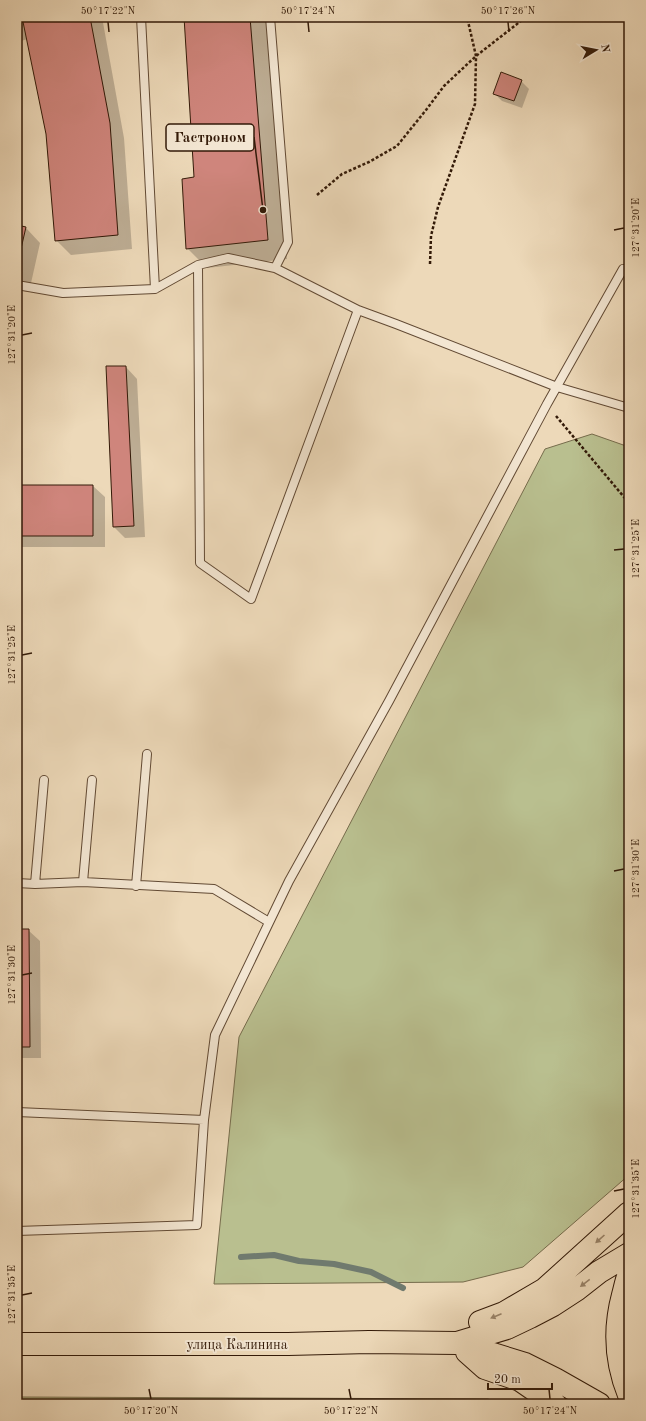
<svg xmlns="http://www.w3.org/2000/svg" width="646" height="1421" font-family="'Old Standard TT',serif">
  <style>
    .green { fill: #b9bf8f; stroke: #766c4c }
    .shadow { fill: #0003 }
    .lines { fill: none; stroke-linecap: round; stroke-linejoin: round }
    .stream { stroke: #707a6e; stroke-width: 6 }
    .building { fill: #cf857c; stroke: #331a08 }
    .lane-casing { stroke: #624a34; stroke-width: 10 }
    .primary-casing { stroke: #331a08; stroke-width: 24 }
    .path { stroke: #331a08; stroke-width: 2.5; stroke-dasharray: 3 2; stroke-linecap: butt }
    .lane { stroke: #f3e6d2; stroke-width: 8 }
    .primary { stroke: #edd9b9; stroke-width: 22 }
    .oneway { fill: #998369 }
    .ticks { fill: none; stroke: #331a08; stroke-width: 1.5 }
    .labels { text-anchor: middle; stroke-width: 4; stroke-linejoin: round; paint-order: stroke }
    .street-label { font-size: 14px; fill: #331a08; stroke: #f3e6d2 }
    .leader { fill: none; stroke: #331a08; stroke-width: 1.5 }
    .callout-dot { fill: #331a08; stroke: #f3e6d2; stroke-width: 1.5 }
    .callout { fill: #f3e6d2; stroke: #331a08; stroke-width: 1.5 }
    .callout-label { font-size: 15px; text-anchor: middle; font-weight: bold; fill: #331a08 }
    .neatline { fill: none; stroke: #331a08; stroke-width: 1.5 }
    .ticks-label { font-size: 10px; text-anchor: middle; fill: #331a08 }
  </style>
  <rect width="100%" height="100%" fill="#edd9b9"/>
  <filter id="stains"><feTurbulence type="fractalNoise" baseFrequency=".005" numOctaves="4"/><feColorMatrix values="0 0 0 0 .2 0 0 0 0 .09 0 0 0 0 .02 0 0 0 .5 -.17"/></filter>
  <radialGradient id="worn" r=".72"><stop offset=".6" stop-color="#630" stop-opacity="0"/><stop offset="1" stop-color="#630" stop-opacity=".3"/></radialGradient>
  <path class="green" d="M592,434L629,447V1175L523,1267L463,1282L214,1284L239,1037L545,449Z
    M19,1397L488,1399L499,1404H21Z"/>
  <path class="shadow" d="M17,17H102L124,138L132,249L71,255L56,240L47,134L28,39L17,42Z
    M185,17H268L287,259L207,268L187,248L195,178Z
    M521,81L529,89L522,108L502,101L494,93Z
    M17,226L26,228L40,243L29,292L17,290Z
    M126,367L137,379L145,537L125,538L114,527Z
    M17,486H93L105,497V547H17Z
    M17,930H28L40,941L41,1058H17Z"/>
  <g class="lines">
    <path class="stream" d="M241,1257L274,1255L299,1261L334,1264L371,1272L403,1288"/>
  </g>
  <path class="building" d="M17,17H22L23,22L17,24Z
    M22,17H90L110,123L118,235L55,241L46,134Z
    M184,17H250L268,240L186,249L182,179L194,177Z
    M501,72L522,80L514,101L493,94Z
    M17,225L26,227L17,266Z
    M106,366H126L134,526L113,527Z
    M17,485H93V536H17Z
    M17,929H29L30,1047H17Z"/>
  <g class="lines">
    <defs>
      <path id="lane" d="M141,17L155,289
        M270,17L288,242L275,268
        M198,265L200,563L251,599L358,310
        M17,285L63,293L155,289L198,265L228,258L275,268L358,310L396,324L557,387L629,408
        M83,882L92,780
        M17,883L35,884L83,882L214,889L269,922
        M35,884L44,780
        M136,886L147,754
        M17,1112L204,1120L215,1035L289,881L389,701L547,404L623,269
        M17,1231L197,1225L204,1120"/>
      <path id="primary" d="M629,1274C626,1281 625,1288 623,1295C614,1328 616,1363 629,1395
        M480,1322L504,1313L545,1289L629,1213
        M457,1343L525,1364L555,1379L599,1404
        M17,1344H288L369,1342L457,1343L507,1328L530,1317L553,1305L576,1290L599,1272L629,1254
        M467,1352L485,1368L520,1380L555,1404"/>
    </defs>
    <use href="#lane" class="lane-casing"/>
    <use href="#primary" class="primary-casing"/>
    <path class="path" d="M317,195L342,174L369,162L397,146L426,110L444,86L476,56L526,17
      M430,264L431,236L438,207L475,104L476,56L467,17
      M556,416L629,503"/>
    <use href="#lane" class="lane"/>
    <use href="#primary" class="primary"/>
  </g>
  <defs><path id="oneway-solid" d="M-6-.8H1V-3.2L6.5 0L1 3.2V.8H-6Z"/></defs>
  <g class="oneway">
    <use href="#oneway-solid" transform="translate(600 1239) rotate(138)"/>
    <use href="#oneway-solid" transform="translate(585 1283) rotate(142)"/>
    <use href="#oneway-solid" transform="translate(496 1316) rotate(157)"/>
  </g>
  <path class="ticks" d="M108,22L109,32M308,22L309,32M508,22L509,32M614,230L624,228M22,335L32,333M614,550L624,549M22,655L32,653M614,871L624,869M22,975L32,973M614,1191L624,1189M22,1295L32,1293M149,1389L151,1399M349,1389L351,1399M549,1389L550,1399"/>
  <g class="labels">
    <g class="street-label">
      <text x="237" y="1349">улица Калинина</text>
    </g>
  </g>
  <path class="leader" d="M263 210L254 137"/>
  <circle class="callout-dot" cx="263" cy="210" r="4"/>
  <rect class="callout" x="166" y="124" width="88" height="27" rx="4"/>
  <g class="callout-label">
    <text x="210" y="142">Гастроном</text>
  </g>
  <rect width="646" height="1421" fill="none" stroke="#edd9b9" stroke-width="44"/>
  <g transform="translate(596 50) rotate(80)" stroke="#f3e6d2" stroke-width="3" paint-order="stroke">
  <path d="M0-3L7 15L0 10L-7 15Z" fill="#331a08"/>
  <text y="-6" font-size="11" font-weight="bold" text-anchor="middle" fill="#331a08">N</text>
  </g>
  <path d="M488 1383v6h64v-6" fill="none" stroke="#331a08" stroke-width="2"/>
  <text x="494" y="1383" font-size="12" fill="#331a08" stroke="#f3e6d2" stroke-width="3" paint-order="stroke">20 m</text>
  <rect x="22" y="22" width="602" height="1377" class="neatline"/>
  <g class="ticks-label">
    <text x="108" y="14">50°17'22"N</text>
    <text x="308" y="14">50°17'24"N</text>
    <text x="508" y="14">50°17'26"N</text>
    <text transform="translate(635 228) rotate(-90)" y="4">127°31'20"E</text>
    <text transform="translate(11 335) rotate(-90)" y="4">127°31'20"E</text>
    <text transform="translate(635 549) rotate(-90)" y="4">127°31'25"E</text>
    <text transform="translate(11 655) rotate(-90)" y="4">127°31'25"E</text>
    <text transform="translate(635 869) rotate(-90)" y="4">127°31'30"E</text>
    <text transform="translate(11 975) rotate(-90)" y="4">127°31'30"E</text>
    <text transform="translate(635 1189) rotate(-90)" y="4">127°31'35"E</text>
    <text transform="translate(11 1295) rotate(-90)" y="4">127°31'35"E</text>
    <text x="151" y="1414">50°17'20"N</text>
    <text x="351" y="1414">50°17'22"N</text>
    <text x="550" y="1414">50°17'24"N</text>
  </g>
  <rect width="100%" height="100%" filter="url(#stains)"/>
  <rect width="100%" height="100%" fill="url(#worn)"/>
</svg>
